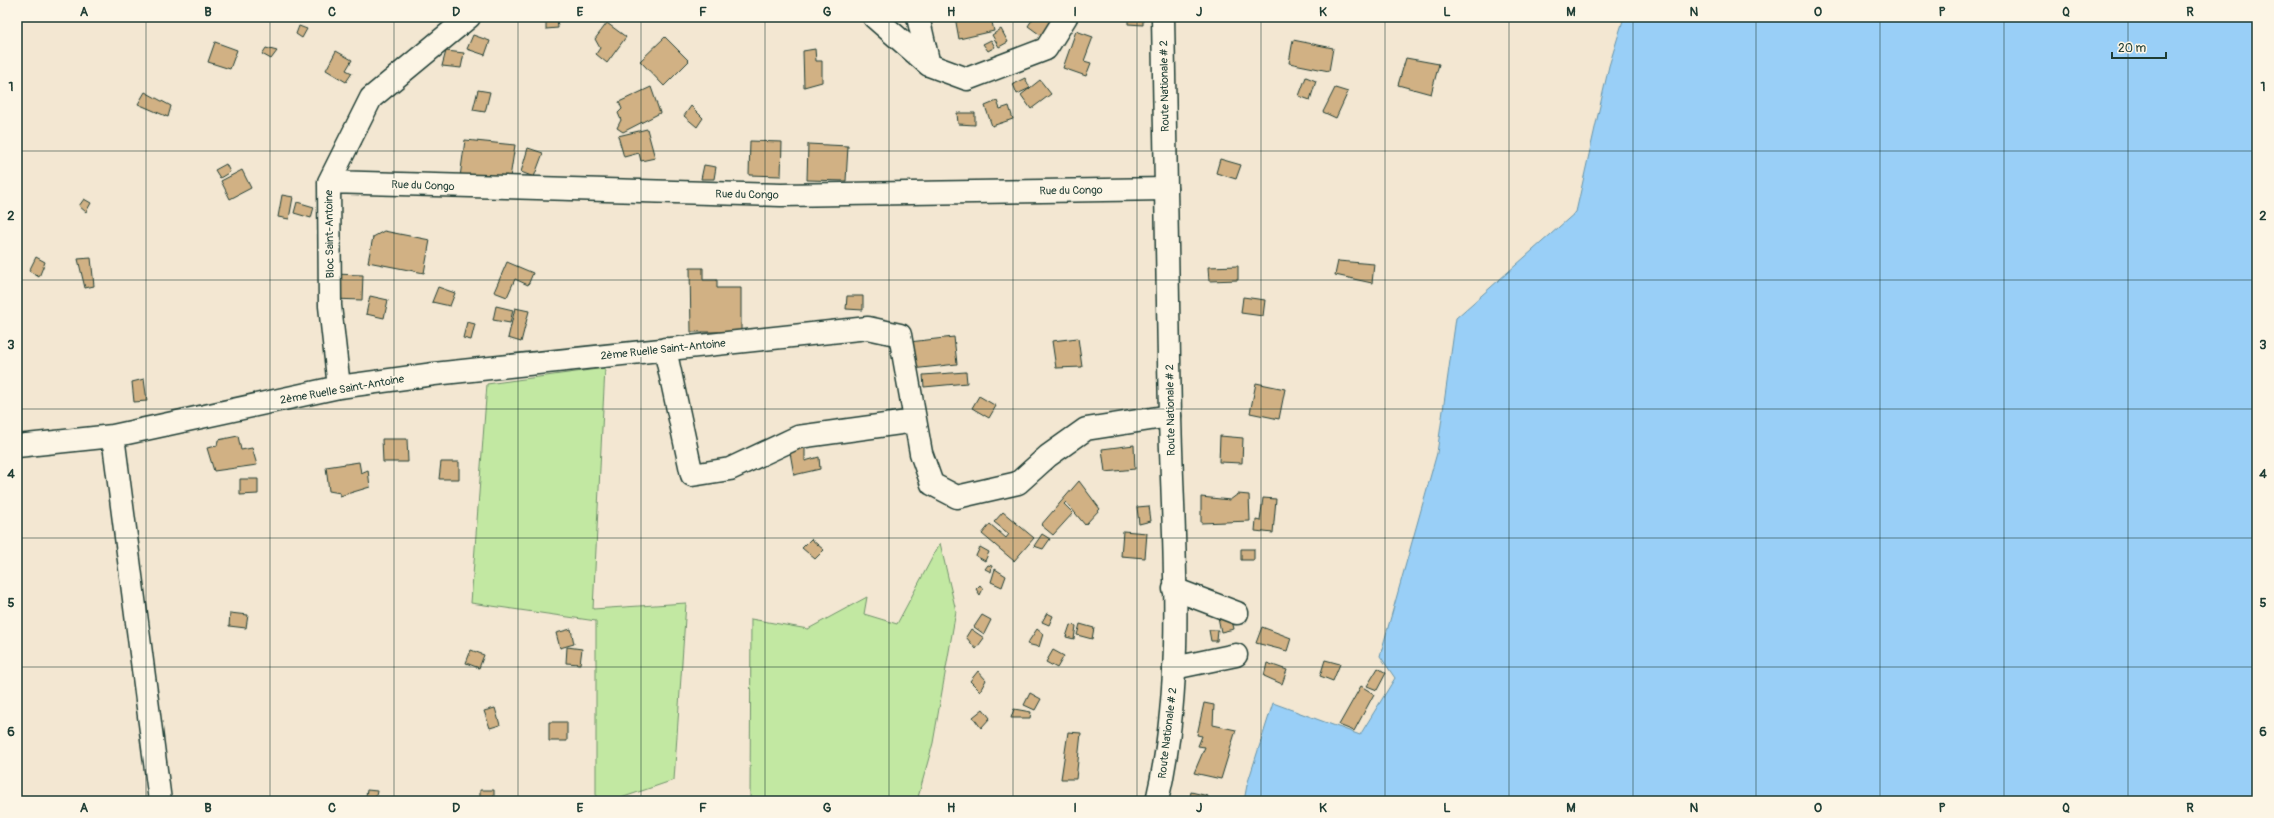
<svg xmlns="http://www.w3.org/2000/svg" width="2274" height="818" font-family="Pangolin,sans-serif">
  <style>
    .green { fill: #c2e8a2; stroke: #70926b }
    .water { fill: #99cff7; stroke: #6895a9 }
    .building { fill: #d1b184; stroke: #1f3d34 }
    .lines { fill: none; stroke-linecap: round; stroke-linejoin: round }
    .minor-casing { stroke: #1f3d34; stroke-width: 25 }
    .major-casing { stroke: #1f3d34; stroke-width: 25 }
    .minor { stroke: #fcf5e5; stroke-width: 22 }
    .major { stroke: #fcf5e5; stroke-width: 22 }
    .grid { fill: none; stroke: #1f3d34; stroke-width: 1; stroke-opacity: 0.55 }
    .labels { text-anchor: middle; stroke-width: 3.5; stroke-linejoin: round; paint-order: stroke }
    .street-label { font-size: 11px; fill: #1f3d34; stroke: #fcf5e5 }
    .neatline { fill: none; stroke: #1f3d34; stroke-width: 1.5 }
    .grid-label { font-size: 13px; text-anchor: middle; font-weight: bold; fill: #1f3d34 }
  </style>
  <rect width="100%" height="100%" fill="#f3e7d2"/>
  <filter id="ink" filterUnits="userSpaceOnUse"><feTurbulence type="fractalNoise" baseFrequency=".025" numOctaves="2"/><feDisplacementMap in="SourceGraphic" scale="8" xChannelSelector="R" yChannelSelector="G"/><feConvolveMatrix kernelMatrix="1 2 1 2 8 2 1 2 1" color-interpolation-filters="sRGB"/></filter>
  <g filter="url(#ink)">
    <path class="green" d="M605,368L593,609L686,603L674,780L612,801H596V621L471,603L487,384Z
      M940,543L956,611L933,743L917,801H750L751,619L808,629L867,597L864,614L897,624Z"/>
    <path class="water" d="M1624,17H2257V801H1244L1247,785L1273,703L1360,735L1395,678L1380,656L1437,453L1456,318L1576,212L1609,66Z"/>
    <path class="building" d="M540,17H564L565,18H557L558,28L546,29V19L540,20Z
      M955,17H975L976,22L991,18L994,31L959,39Z
      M1034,17H1057L1043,37L1028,26Z
      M1128,17H1143V25L1128,24Z
      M607,23L626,37L607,63L596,54L600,48L595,39Z
      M299,26L307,29L302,38L296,34Z
      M1001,29L1008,42L999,47L992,35Z
      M1076,31L1093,37L1084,61L1091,63L1086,76L1063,68Z
      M473,35L490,41L485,55L467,49Z
      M665,37L689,61L664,86L640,61Z
      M991,40L995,47L988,51L983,44Z
      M1293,40L1333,48L1329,71L1289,63Z
      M215,42L237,50L230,69L208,62Z
      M266,48L277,51L271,59L262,54Z
      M815,49L816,61H822V82L804,87L803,51Z
      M336,51L352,60L346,70L352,73L346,82L326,70Z
      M446,51L464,53L461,68L442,66Z
      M1406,58L1439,64L1431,94L1398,85Z
      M1306,77L1316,81L1310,100L1299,96Z
      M1025,78L1030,88L1017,94L1013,84Z
      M1040,80L1051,94L1031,109L1021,95Z
      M651,87L660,113L623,132L617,128L621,120L618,113L622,109L619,102Z
      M1335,88L1348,92L1336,118L1323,112Z
      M478,90L490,92L485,112L473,110Z
      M145,92L171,106L168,117L138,104Z
      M997,101L1000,109L1009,106L1013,119L992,126L985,106Z
      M691,106L703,118L697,127L684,116Z
      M957,113H975V125L958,124Z
      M647,129L655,158L641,161L639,153L624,157L618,136Z
      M465,140L515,145L510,178L460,177Z
      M750,141L782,142L781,176L749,175Z
      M808,144L848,146L846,181L807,180Z
      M528,148L543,153L534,177L521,172Z
      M1220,159L1241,165L1236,179L1216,173Z
      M226,164L230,172L220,178L215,170Z
      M704,165L716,167L714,179H701Z
      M242,170L251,188L230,199L221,181Z
      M282,195L293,197L289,219L278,217Z
      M84,199L91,203L86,212L79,206Z
      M297,202L314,207L311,218L294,213Z
      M18,216L19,236H17V216Z
      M384,231L430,240L424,273L368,262L373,237Z
      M36,257L45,262L39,277L29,271Z
      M91,258L94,286L85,288L78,259Z
      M1338,261L1374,264L1372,283L1335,275Z
      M507,262L533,273L528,285L515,279L507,297L494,292Z
      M1238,266V280L1209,281L1208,267Z
      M690,268H703V280H717V288H741V332H691Z
      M333,274L363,275L362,300L332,299Z
      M438,287L455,293L450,306L432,302Z
      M370,296L388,300L384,318L366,314Z
      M847,296H863V310L846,309Z
      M1243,297L1265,300L1263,316L1241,313Z
      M496,306L513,310L510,323L493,320Z
      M515,308L529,311L521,342L508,338Z
      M467,322L475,324L471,340L463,338Z
      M954,337L957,364L912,369L909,342Z
      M1078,338L1082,367L1056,368L1052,341Z
      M966,372L967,383L924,387L923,375Z
      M144,379L147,401L134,402L132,382Z
      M1256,383L1285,389L1279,419L1250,413Z
      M979,396L996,406L989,418L972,408Z
      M238,436L241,450L252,448L257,465L214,471L207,448L217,446L218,440Z
      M1220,436L1243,438L1242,463L1219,462Z
      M382,439H407L408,462H383Z
      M805,440V461L819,457L820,469L794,475L788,441Z
      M1134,445L1135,469L1105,472L1102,449Z
      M359,462L361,473L368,470L370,487L340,496V493L329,491L326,467Z
      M441,462H459V479H439Z
      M240,479H258V494L240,495Z
      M1079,481L1100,509L1085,525L1066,502L1064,504L1073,513L1053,535L1041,525Z
      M1238,494L1249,495L1250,521L1201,523V497L1230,500Z
      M1263,498L1276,499L1273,533L1255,531L1256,520L1260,521Z
      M1149,506L1151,521L1139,524L1137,507Z
      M1003,512L1034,538L1014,561L982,534L990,524L1006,538L1009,534L994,522Z
      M1123,531L1147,533L1145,558L1121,556Z
      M1042,534L1050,539L1043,549L1034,546Z
      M811,539L824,550L815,559L802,548Z
      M980,547L989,552L985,561L976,556Z
      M1241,549H1254V560H1241Z
      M988,565L992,566L991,572L985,569Z
      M995,569L1006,576L1002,587L991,582Z
      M980,585L983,589L980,595L976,589Z
      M230,613L248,615L246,628L229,626Z
      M1047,613L1053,616L1049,625L1042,622Z
      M982,615L991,620L984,634L974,627Z
      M1231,616L1234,629L1221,632L1218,617Z
      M1080,624L1094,628L1092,639L1077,635Z
      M1070,625L1076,626L1074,639L1066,637Z
      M1262,627L1291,638L1287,651L1256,643Z
      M571,629L574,644L560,648L556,633Z
      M971,629L984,638L976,649L966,637Z
      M1037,629L1043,634L1039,647L1027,644Z
      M1209,630H1218L1217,641H1211Z
      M567,647L582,649L580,664L566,663Z
      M471,650L484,655L479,668L466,663Z
      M1053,650L1064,656L1057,668L1046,662Z
      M1325,660L1340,664L1333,681L1320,676Z
      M1267,663L1287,670L1282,684L1264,676Z
      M1378,668L1386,673L1377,690L1367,686Z
      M978,671L986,680L980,691L970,681Z
      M1361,686L1374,694L1354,731L1339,725Z
      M1030,693L1041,699L1035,710L1024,705Z
      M1204,703L1214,705L1213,725L1236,730L1221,779L1194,773L1205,747L1198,746L1202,736L1197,735Z
      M495,708L500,725L490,728L484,711Z
      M983,709L990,718L981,728L973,717Z
      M1014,709L1031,712L1030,718H1011Z
      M549,722H567V741H549Z
      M1068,732L1081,733L1076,779H1061Z
      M367,790L377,791L375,801H365Z
      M480,790H494V801H480Z
      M1191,792L1208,796L1207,801H1189Z"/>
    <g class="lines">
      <defs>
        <path id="minor" d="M874,17L929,65L967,79L1046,49L1066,17
          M918,17L929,65
          M329,182L781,195L1166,189
          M665,349L692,475L730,469L798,437L915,421
          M339,387L330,306L329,182L371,98L469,17
          M113,436L160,801
          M17,446L113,436L339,387L434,374L868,328L900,335L921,453L932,484L957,497L1018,483L1048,456L1086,429L1170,416
          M1174,589L1237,613
          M1174,668L1236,655"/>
        <path id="major" d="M1157,801C1186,677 1173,542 1170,416C1167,283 1165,150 1163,17"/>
      </defs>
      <use href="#minor" class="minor-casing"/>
      <use href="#major" class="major-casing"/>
      <use href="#minor" class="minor"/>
      <use href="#major" class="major"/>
    </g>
  </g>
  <path class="grid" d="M146,17V801M270,17V801M394,17V801M518,17V801M641,17V801M765,17V801M889,17V801M1013,17V801M1137,17V801M1261,17V801M1385,17V801M1509,17V801M1633,17V801M1756,17V801M1880,17V801M2004,17V801M2128,17V801M17,151H2257M17,280H2257M17,409H2257M17,538H2257M17,667H2257"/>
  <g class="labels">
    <g class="street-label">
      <text transform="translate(1164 86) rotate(-91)" y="4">Route Nationale # 2</text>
      <text transform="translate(423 185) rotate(2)" y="4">Rue du Congo</text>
      <text transform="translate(1071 190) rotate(-1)" y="4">Rue du Congo</text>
      <text transform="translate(747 194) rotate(1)" y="4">Rue du Congo</text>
      <text transform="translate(329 234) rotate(-91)" y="4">Bloc Saint-Antoine</text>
      <text transform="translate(663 349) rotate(-6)" y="4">2ème Ruelle Saint-Antoine</text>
      <text transform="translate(342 389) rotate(-10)" y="4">2ème Ruelle Saint-Antoine</text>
      <text transform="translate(1170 410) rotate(-91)" y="4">Route Nationale # 2</text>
      <text transform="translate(1167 733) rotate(-83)" y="4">Route Nationale # 2</text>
    </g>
  </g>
  <rect width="2274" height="818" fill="none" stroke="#fcf5e5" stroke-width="44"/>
  <path d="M2112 52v6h54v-6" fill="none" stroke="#1f3d34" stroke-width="2"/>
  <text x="2118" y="52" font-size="12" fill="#1f3d34" stroke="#fcf5e5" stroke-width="3" paint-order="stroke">20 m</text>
  <rect x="22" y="22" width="2230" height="774" class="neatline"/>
  <g class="grid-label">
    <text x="84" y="16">A</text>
    <text x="208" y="16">B</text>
    <text x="332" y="16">C</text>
    <text x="456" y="16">D</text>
    <text x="580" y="16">E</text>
    <text x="703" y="16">F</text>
    <text x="827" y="16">G</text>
    <text x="951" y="16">H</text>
    <text x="1075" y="16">I</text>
    <text x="1199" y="16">J</text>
    <text x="1323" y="16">K</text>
    <text x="1447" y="16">L</text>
    <text x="1571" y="16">M</text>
    <text x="1694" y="16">N</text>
    <text x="1818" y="16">O</text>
    <text x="1942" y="16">P</text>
    <text x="2066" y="16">Q</text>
    <text x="2190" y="16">R</text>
    <text x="11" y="91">1</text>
    <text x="2263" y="91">1</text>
    <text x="11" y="220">2</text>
    <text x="2263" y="220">2</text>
    <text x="11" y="349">3</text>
    <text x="2263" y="349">3</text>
    <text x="11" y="478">4</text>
    <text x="2263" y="478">4</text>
    <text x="11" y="607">5</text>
    <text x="2263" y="607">5</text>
    <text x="11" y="736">6</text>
    <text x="2263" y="736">6</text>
    <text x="84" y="812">A</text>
    <text x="208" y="812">B</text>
    <text x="332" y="812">C</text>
    <text x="456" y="812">D</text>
    <text x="580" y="812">E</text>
    <text x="703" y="812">F</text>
    <text x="827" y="812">G</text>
    <text x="951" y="812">H</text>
    <text x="1075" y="812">I</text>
    <text x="1199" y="812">J</text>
    <text x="1323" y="812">K</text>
    <text x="1447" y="812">L</text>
    <text x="1571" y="812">M</text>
    <text x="1694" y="812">N</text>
    <text x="1818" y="812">O</text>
    <text x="1942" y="812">P</text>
    <text x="2066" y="812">Q</text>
    <text x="2190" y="812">R</text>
  </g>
</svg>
